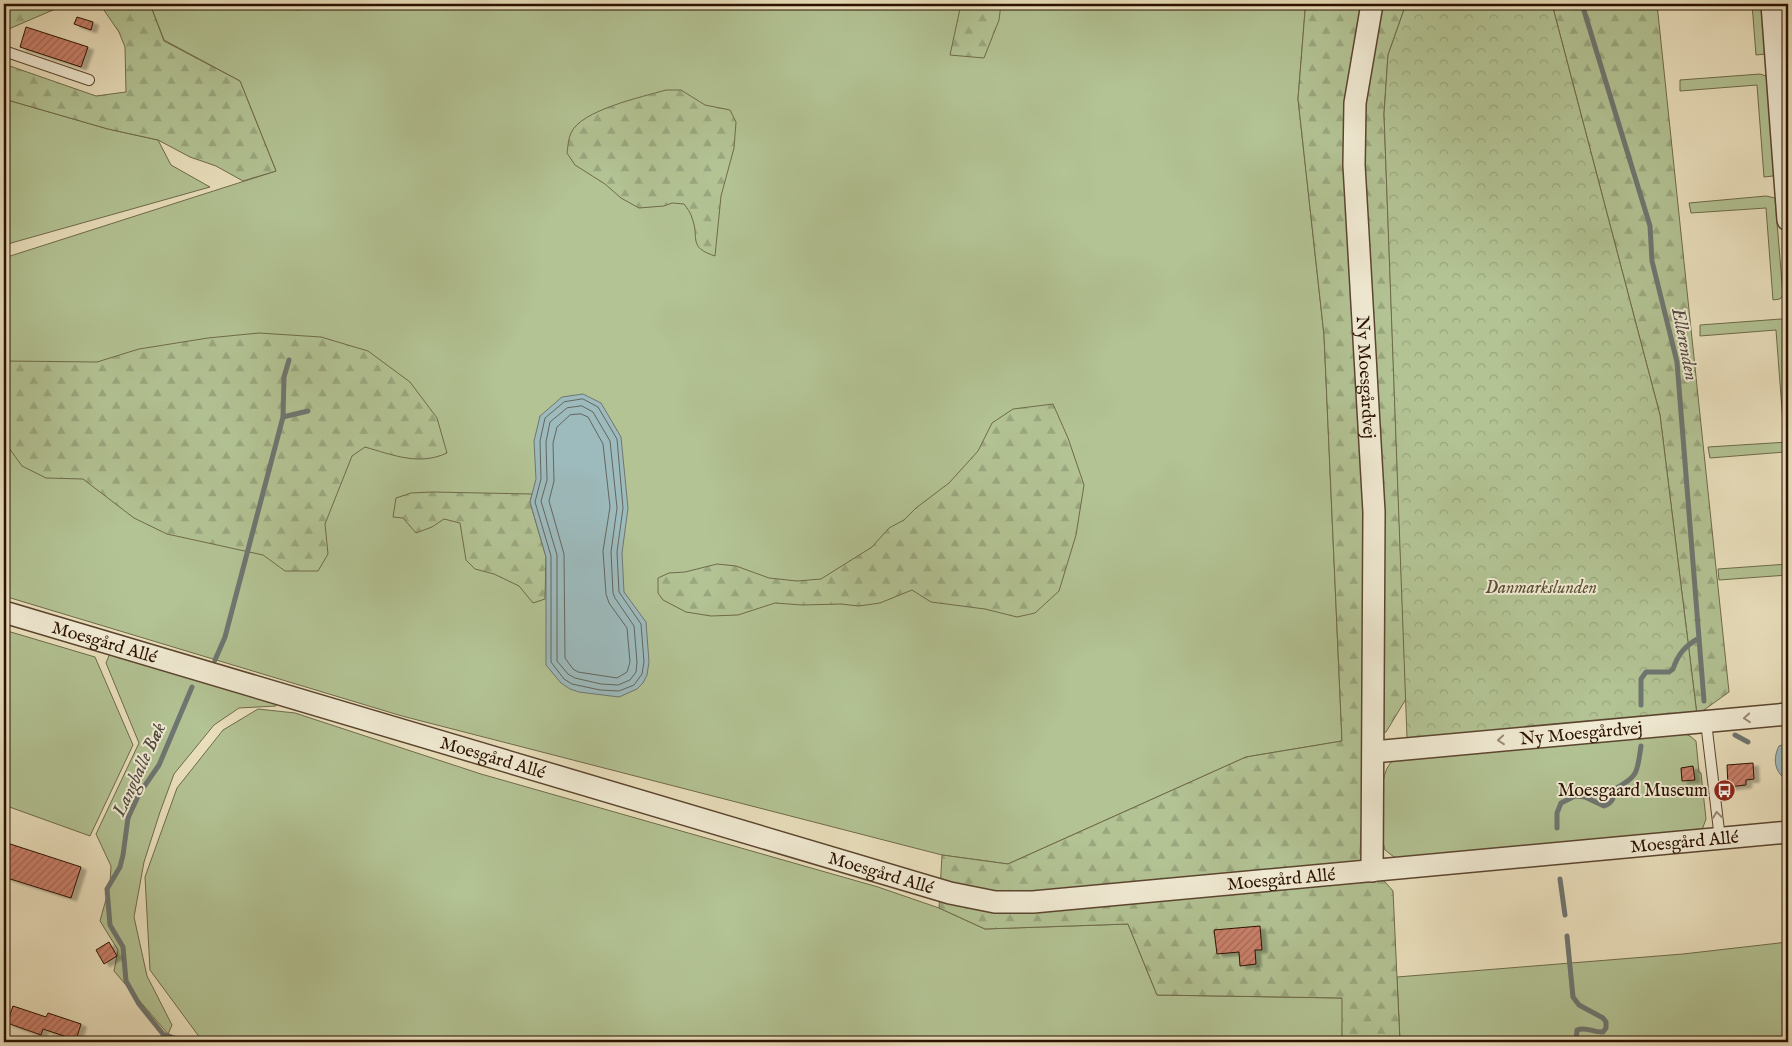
<svg xmlns="http://www.w3.org/2000/svg" width="1792" height="1046" font-family="'IM FELL English',serif">
  <style>
    .grass { fill: #b3c394; stroke: #6f6a4a }
    .forest { fill: url(#forest-firs); stroke: #6f6a4a }
    .park { fill: url(#park-crowns); stroke: #6f6a4a }
    .water { fill: #9dbabc; stroke: #6f7671 }
    .lines { fill: none; stroke-linecap: round; stroke-linejoin: round }
    .shore { stroke: #64665e; stroke-width: 1 }
    .stream { stroke: #6f7671; stroke-width: 5 }
    .building { fill: url(#building-hatch); stroke: #2b1100; filter: url(#shadow) }
    .lane-casing { stroke: #5b452f; stroke-width: 12 }
    .street-casing { stroke: #5b452f; stroke-width: 24 }
    .lane { stroke: #f1ebd4; stroke-width: 10 }
    .street { stroke: #f1ebd4; stroke-width: 21 }
    .oneway { stroke: #988975 }
    .labels { text-anchor: middle; stroke-width: 4; stroke-linejoin: round; paint-order: stroke }
    .street-label { font-size: 18px; fill: #2b1100; stroke: #f1ebd4 }
    .park-label { font-size: 18px; font-style: italic; fill: #5b4f34; stroke: #f1ebd4 }
    .poi-label { font-size: 18px; fill: #2b1100; stroke: #f1ebd4; text-anchor: end }
    .water-label { font-size: 19px; font-style: italic; fill: #534c42; stroke: #f1ebd4 }
  </style>
  <defs>
    <pattern id="forest-firs" width="22" height="20" patternUnits="userSpaceOnUse" patternTransform="scale(1.25)"><rect width="22" height="20" fill="#b3c394"/><path d="M5 1l3.5 6h-7zM16 11l3.5 6h-7z" fill="#9aa67e"/></pattern>
    <pattern id="park-crowns" width="20" height="18" patternUnits="userSpaceOnUse" patternTransform="scale(1.25)"><rect width="20" height="18" fill="#b3c394"/><path d="M2 6a3 3 0 1 1 6 0M12 15a3 3 0 1 1 6 0" fill="none" stroke="#9aa67e"/></pattern>
    <pattern id="building-hatch" width="6" height="6" patternUnits="userSpaceOnUse" patternTransform="scale(1.25)"><rect width="6" height="6" fill="#cb816c"/><path d="M-1 1l2-2M0 6l6-6M5 7l2-2" fill="none" stroke="#a56856"/></pattern>
    <filter id="shadow"><feDropShadow dx="5.5" dy="3" stdDeviation="1" flood-color="#0004"/></filter>
  </defs>
  <rect width="100%" height="100%" fill="#eae0bd"/>
  <filter id="stains"><feTurbulence type="fractalNoise" baseFrequency=".004" numOctaves="4"/><feColorMatrix values="0 0 0 0 .2 0 0 0 0 .09 0 0 0 0 .02 0 0 0 .5 -.17"/></filter>
  <radialGradient id="worn" r=".72"><stop offset=".6" stop-color="#630" stop-opacity="0"/><stop offset="1" stop-color="#630" stop-opacity=".3"/></radialGradient>
  <path class="grass" d="M150,4H1307L1305,11L1298,99L1324,335L1342,741L1246,757L1008,864L942,855L402,716L4,596V258L276,171L240,81L164,40Z
    M1752,4H1762L1765,54L1756,55Z
    M1787,18L1788,65H1784L1783,22Z
    M1760,74L1766,76L1767,79L1774,174L1773,176L1764,177L1757,85L1680,91V80Z
    M4,99L108,129L158,140L171,165L210,187L4,245Z
    M1766,196L1775,198L1783,295L1780,299L1773,300L1766,208L1691,213L1689,203Z
    M1781,319L1785,321L1788,359V422L1783,423L1776,330L1700,336V325Z
    M1788,442V498L1785,452L1710,458L1708,447Z
    M1788,564V575L1719,580L1718,569Z
    M4,630L95,657L133,745L90,836L4,805Z
    M110,653L277,701L276,706L239,708L214,725L174,774L160,812L144,862L134,917L147,976L172,1025L168,1034L114,971L118,950L100,921L110,885L111,866L96,834L139,743L106,663Z
    M258,709L295,713L481,774L878,887L939,908L985,929L1128,924L1157,995L1343,998L1342,1042H203L150,970L145,877L177,788L223,730Z
    M1681,732L1690,736L1696,741L1699,772L1701,773L1706,819L1702,830L1404,859L1394,857L1385,850C1380,834 1379,787 1386,771C1387,767 1390,764 1392,761Z
    M1788,942V1042H1400L1397,977L1683,954Z"/>
  <path class="forest" d="M4,4H67L4,31Z
    M96,4H150L164,41L240,81L276,171L243,181L216,166L190,157L158,140L108,129L4,99V64L96,96L126,92L125,47L119,32L101,6Z
    M961,4H1001L999,20L984,58L950,55Z
    M1307,4H1406L1388,55L1384,114L1406,699L1386,732L1366,736L1360,854L1393,891L1400,1042H1342V998L1157,995L1128,924L985,929L939,908L942,855L1008,864L1246,757L1342,741L1324,335L1298,99L1305,11Z
    M1552,4H1657L1729,692L1697,715L1660,415Z
    M666,90H681L705,105L730,110L736,122L734,148L721,196L715,256C687,247 700,238 692,218C691,213 687,208 684,204L672,203L664,206L639,208L621,198L605,184L575,165L567,153C568,147 568,139 571,133C581,110 642,97 666,90Z
    M259,333L321,337L368,351L410,382L437,418L447,453C419,466 393,455 365,447L352,456L325,524L328,554L318,571H285L263,555L167,534L134,518L83,479L46,478L22,466L4,441V361L97,362L139,349L208,338Z
    M1053,404L1068,438L1084,485L1076,535L1059,591L1035,613L1017,617L985,609L931,602L912,590L880,603L859,606L841,604L802,605L775,603L738,615L711,616L686,612L663,600L658,593V578L669,573L685,572L717,564L736,566L769,578L797,581L821,579L872,547L889,528L904,520L916,508L949,483L978,451L992,423L1013,409Z
    M432,492L532,494L530,502L546,557L545,599L533,603L519,586L494,574L475,569L466,560L460,523L444,519L432,527L416,533L403,518L393,517L396,498L411,493Z"/>
  <path class="park" d="M1406,4H1552L1660,415L1697,715L1407,738L1384,114L1388,55Z"/>
  <path class="water" d="M290,4H312L306,9L297,10Z
    M583,394L601,403L621,437L628,508L622,553L624,592L646,622L649,662L647,675L643,683L637,689L619,697L579,692L570,689L561,683L546,665V557L530,502L536,479L534,441L540,416L562,397Z
    M1788,743V781C1775,773 1772,760 1779,746Z"/>
  <g class="lines">
    <path class="shore" d="M583,399L598,407L617,439L623,508L617,552L619,592L641,624L644,662L642,674L634,685L619,691L600,690L572,684L564,679L551,662V556L535,502L541,479L540,441L545,418L564,402Z
      M582,406L593,412L610,441L617,508L611,552L613,593L615,598L634,626L637,662L636,672L630,680L618,685L601,684L575,678L568,674L557,661V555L541,501L547,480L546,442L550,422L567,408Z
      M581,414L588,417L603,444L610,507L603,551L606,594L609,603L627,628L630,662L627,672L617,678L578,672L573,669L565,658L564,554L549,501L554,481L553,443L557,427L570,415Z"/>
    <path class="stream" d="M1582,4L1650,226L1652,261L1677,362L1704,701
      M283,417L308,411
      M215,660L225,637L283,417L284,377L289,360
      M1641,705V679L1646,672H1669L1673,669C1678,654 1685,646 1699,638
      M1735,735L1748,742
      M1557,828V813L1561,803L1575,796L1585,797L1604,806C1613,803 1614,797 1615,789C1639,776 1637,772 1641,746
      M1560,879L1565,915
      M1567,936L1573,997L1579,1005L1603,1018L1606,1022V1028L1603,1032C1594,1033 1586,1026 1577,1030L1576,1042
      M186,1042L163,1034L139,1004L126,981L123,947L110,925L107,889L120,867L123,855L128,818L139,794L159,765L192,687"/>
  </g>
  <path class="building" d="M77,17L93,22L91,30L74,24Z
    M26,27L88,47L81,67L20,47Z
    M1753,763L1754,779L1746,780V785L1728,787L1727,765Z
    M1693,766L1695,780L1682,781L1681,768Z
    M4,842L81,867L71,898L4,877Z
    M1260,926L1262,950H1255L1256,964L1240,966L1239,952L1217,954L1214,930Z
    M109,942L117,956L104,964L96,950Z
    M13,1006L46,1017L48,1013L81,1024L76,1040L43,1029L41,1035L7,1023Z"/>
  <g class="lines">
    <defs>
      <path id="lane" d="M1772,6L1788,5
        M4,51L89,80
        M1706,722L1720,839"/>
      <g id="street">
        <path id="s1" d="M1372,4L1355,103L1354,165L1374,512L1372,871"/>
        <path d="M1772,4L1788,220"/>
        <path id="s2" d="M4,612L950,893L995,902H1033L1788,832"/>
        <path id="s3" d="M1373,752L1788,714"/>
      </g>
    </defs>
    <use href="#lane" class="lane-casing"/>
    <use href="#street" class="street-casing"/>
    <use href="#lane" class="lane"/>
    <use href="#street" class="street"/>
  </g>
  <defs><path id="oneway-chevron" d="M-2-3.5L2.5 0L-2 3.5" fill="none" stroke-width="1.6" stroke-linecap="round" stroke-linejoin="round" transform="scale(1.25)"/></defs>
  <g class="oneway">
    <use href="#oneway-chevron" transform="translate(1747 718) rotate(175)"/>
    <use href="#oneway-chevron" transform="translate(1501 740) rotate(175)"/>
    <use href="#oneway-chevron" transform="translate(1717 815) rotate(-97)"/>
  </g>
  <defs>
    <symbol id="bus-disc" viewBox="-11 -11 22 22"><circle r="9.5" fill="#8f2418" stroke="#f1ebd4"/><path d="M-5-6H5V4H4V6H2V4H-2V6H-4V4H-5ZM-3.5-4V0h7V-4ZM-3.5 1.2v1.5H-2V1.2ZM2 1.2v1.5H3.5V1.2Z" fill="#fff"/></symbol>
  </defs>
  <g fill-rule="evenodd">
    <use href="#bus-disc" x="1712" y="778" width="25" height="25"/>
  </g>
  <g class="labels">
    <g class="street-label">
      <text dy="6" stroke="none"><textPath href="#s1" startOffset="375">Ny Moesgårdvej</textPath></text>
      <text dy="6" stroke="none"><textPath href="#s2" startOffset="105">Moesgård Allé</textPath></text>
      <text dy="6" stroke="none"><textPath href="#s3" startOffset="209">Ny Moesgårdvej</textPath></text>
      <text dy="6" stroke="none"><textPath href="#s2" startOffset="510">Moesgård Allé</textPath></text>
      <text dy="6" stroke="none"><textPath href="#s2" startOffset="1725">Moesgård Allé</textPath></text>
      <text dy="6" stroke="none"><textPath href="#s2" startOffset="915">Moesgård Allé</textPath></text>
      <text dy="6" stroke="none"><textPath href="#s2" startOffset="1320">Moesgård Allé</textPath></text>
    </g>
    <g class="park-label">
      <text x="1541" y="593">Danmarkslunden</text>
    </g>
    <g class="poi-label">
      <text x="1708" y="796">Moesgaard Museum</text>
    </g>
    <g class="water-label">
      <text transform="translate(1686 344) rotate(79)" y="7">Ellerenden</text>
      <text transform="translate(138 769) rotate(-65)" y="7">Langballe Bæk</text>
    </g>
  </g>
  <rect width="1792" height="1046" fill="none" stroke="#eae0bd" stroke-width="20"/>
  <rect x="5" y="5" width="1782" height="1036" fill="none" stroke="#2b1100" stroke-width="2.5"/>
  <rect x="10" y="10" width="1772" height="1026" fill="none" stroke="#2b1100"/>
  <rect width="100%" height="100%" filter="url(#stains)"/>
  <rect width="100%" height="100%" fill="url(#worn)"/>
</svg>
